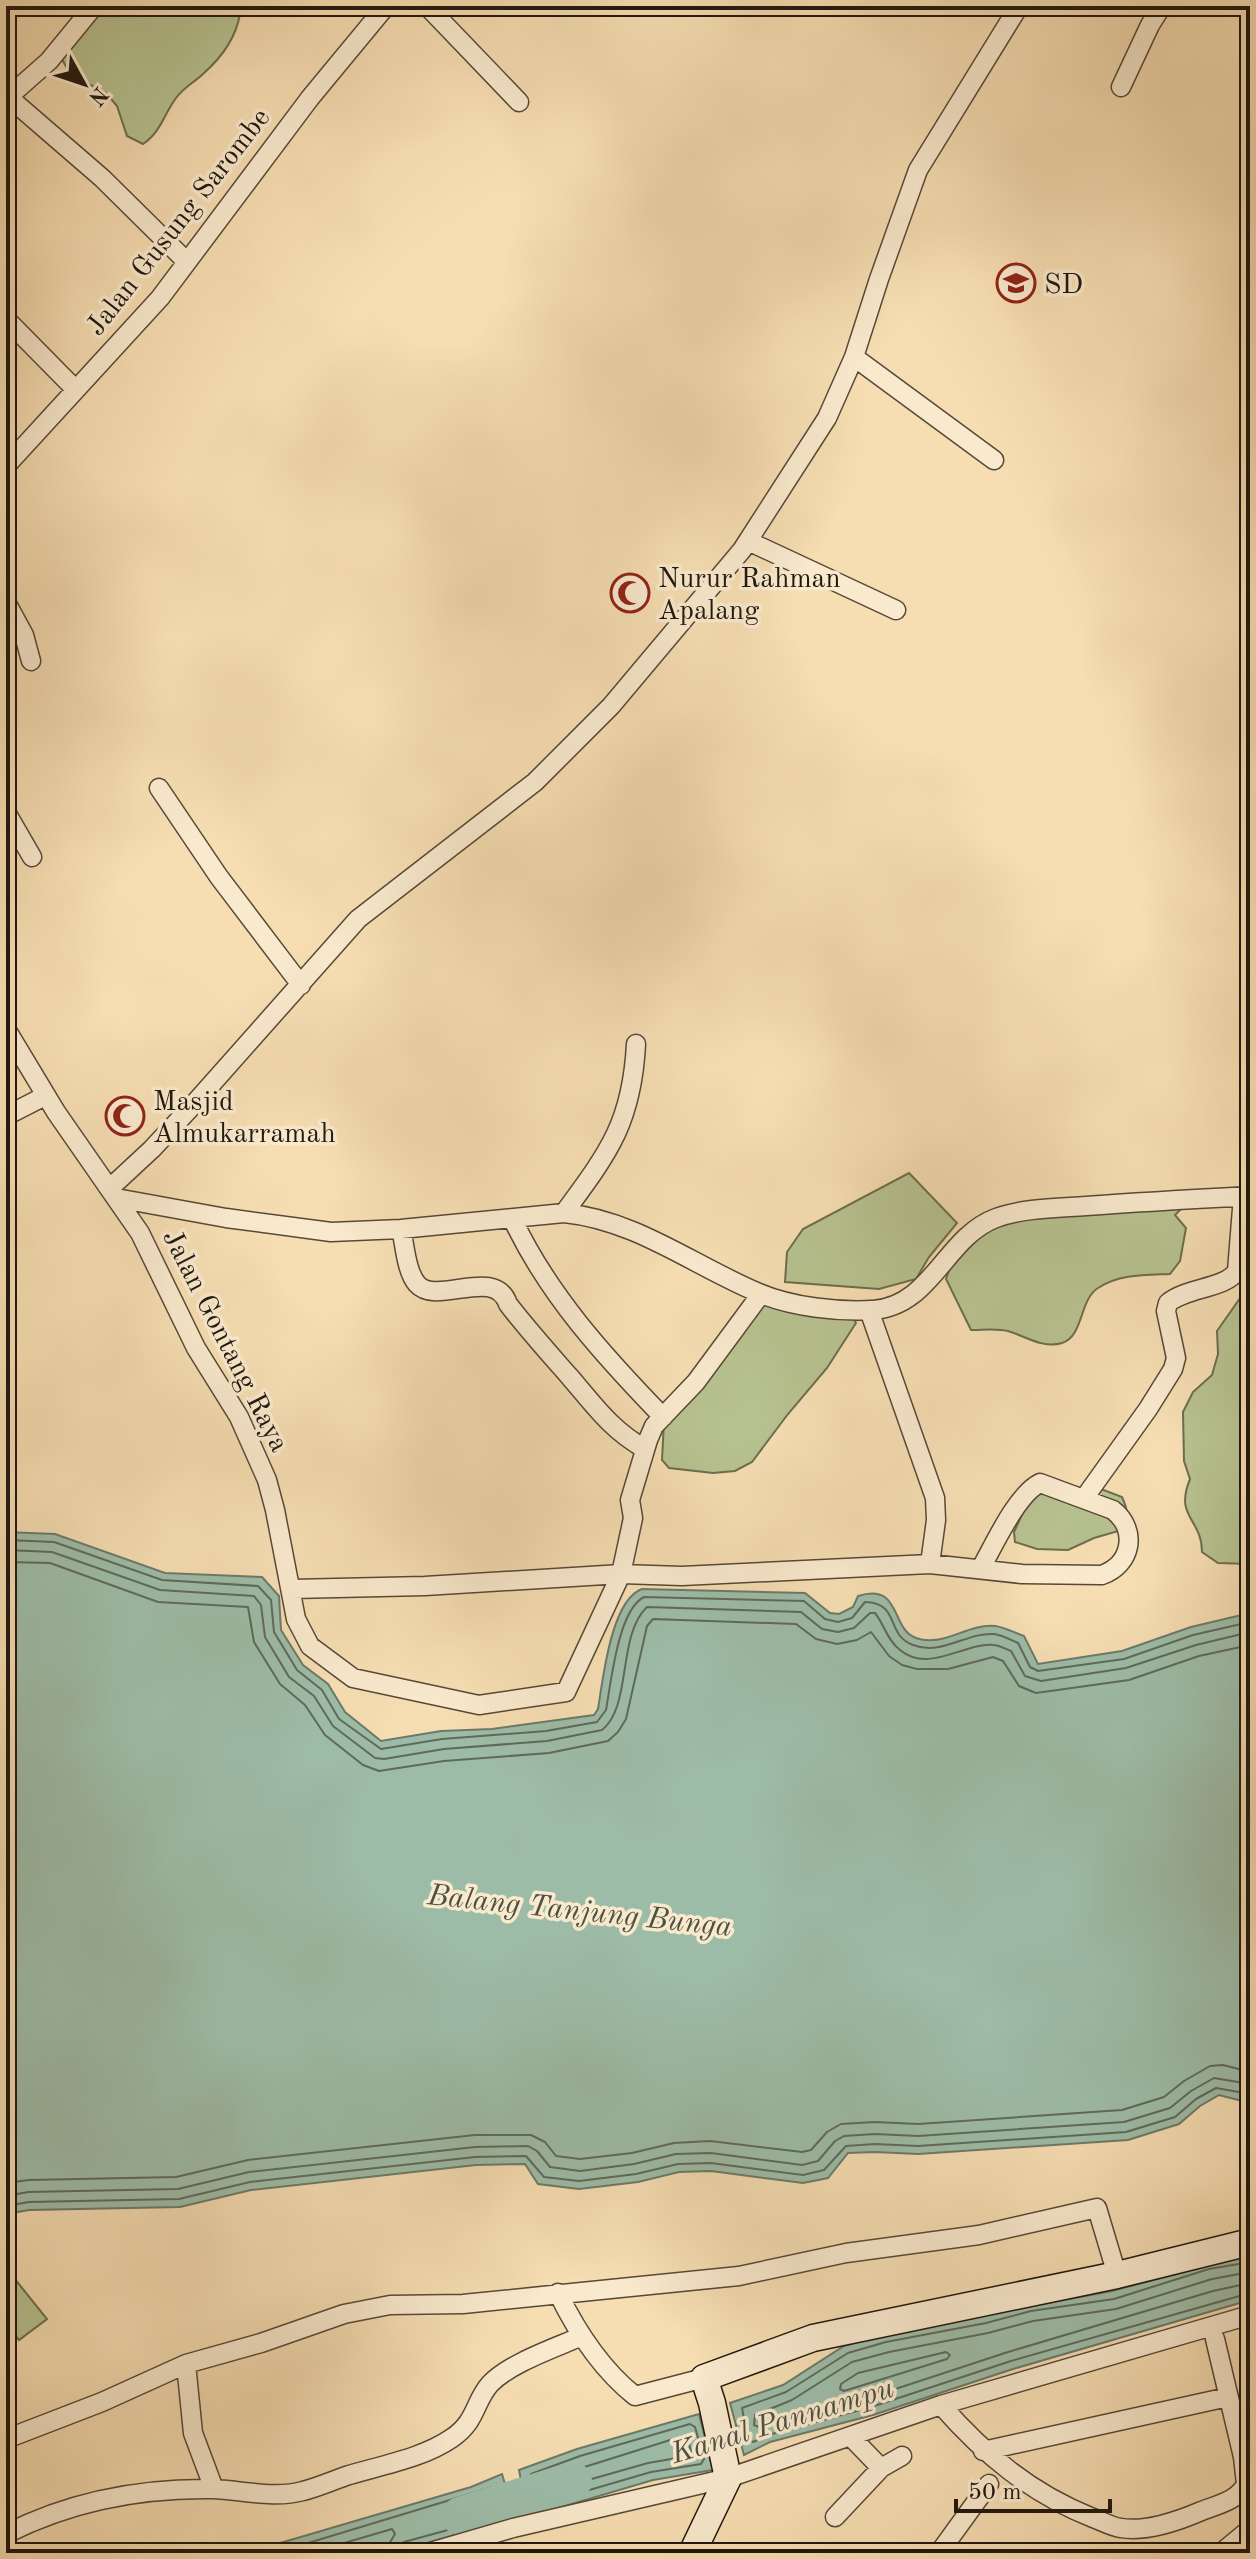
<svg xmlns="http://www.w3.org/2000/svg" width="1256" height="2559" font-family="'Old Standard TT',serif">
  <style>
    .green { fill: #b7c290; stroke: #6c6d4f; stroke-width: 2 }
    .water { fill: #9dbca8; stroke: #6b7a6a; stroke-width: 2 }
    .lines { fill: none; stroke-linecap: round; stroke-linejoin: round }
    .shore { stroke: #5e6a5b; stroke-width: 2 }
    .river { stroke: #9dbca8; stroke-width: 38 }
    .street-casing { stroke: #564937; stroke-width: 21 }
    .secondary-casing { stroke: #20180e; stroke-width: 29 }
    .street { stroke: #f9e9cd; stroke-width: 18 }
    .secondary { stroke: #f9e9cd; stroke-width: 26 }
    .labels { text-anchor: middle; stroke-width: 7; stroke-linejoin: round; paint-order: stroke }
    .street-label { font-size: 28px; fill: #20180e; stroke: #f9e9cd }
    .poi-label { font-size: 28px; fill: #20180e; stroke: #f9e9cd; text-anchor: start }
    .water-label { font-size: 30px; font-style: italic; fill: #4c5144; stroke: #f9e9cd }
  </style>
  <rect width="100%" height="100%" fill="#f6ddb2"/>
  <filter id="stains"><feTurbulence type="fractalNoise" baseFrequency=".0025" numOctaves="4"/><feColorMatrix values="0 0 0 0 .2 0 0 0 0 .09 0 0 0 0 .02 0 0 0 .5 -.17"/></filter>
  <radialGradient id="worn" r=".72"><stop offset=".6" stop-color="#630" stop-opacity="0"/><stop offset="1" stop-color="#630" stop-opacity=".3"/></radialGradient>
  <path class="green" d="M84,6H232L240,14C236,37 222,57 204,73C195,82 184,87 176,98C164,114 161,132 143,144L127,136L117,106L106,93L71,75L60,56Z
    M909,1173L957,1223L929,1257L916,1279L879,1289L785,1282L787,1252L803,1229Z
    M1182,1208L1175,1215L1186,1228L1180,1261L1170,1274C1146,1275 1119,1274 1098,1288C1079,1300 1084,1336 1062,1343C1043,1349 1025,1336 1008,1331C997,1328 982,1330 971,1330L946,1279L953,1259L999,1219Z
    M1250,1284V1564L1218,1563L1202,1552C1202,1518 1174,1518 1190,1479L1184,1461L1183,1412L1193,1392L1212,1375L1218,1354L1217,1331Z
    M760,1301L850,1310L856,1323L827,1368L788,1414L752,1462L735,1471L713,1473L669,1468L662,1460L664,1421Z
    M1037,1475L1069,1488L1101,1489L1122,1497C1128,1510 1129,1517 1122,1530L1094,1538L1068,1550L1037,1549L1015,1542L1014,1532L1027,1504L1030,1481Z
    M6,2268L47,2319L19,2340L6,2324Z"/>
  <path class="water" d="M6,1532L55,1534L165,1573L262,1577L279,1596L281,1630L303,1665L328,1684L345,1712L381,1741L441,1731L492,1729L594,1715L598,1709C603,1679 611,1600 642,1589L805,1593L830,1613L839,1614L853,1607L858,1596C902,1582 890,1629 916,1638C943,1648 968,1623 995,1626C1004,1627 1015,1633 1024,1636L1038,1664L1122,1651L1191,1627L1250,1613V2103L1219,2095L1200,2106L1179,2124L1128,2140L918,2154L875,2152L848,2153L828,2178L803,2183L711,2171L679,2172L638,2182L579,2189L538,2184L525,2164L476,2165L251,2190L180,2207L29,2210L6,2214Z
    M1250,2254V2300L1013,2369L873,2415L770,2442L744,2455L730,2403L783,2385L844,2346L884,2334L1112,2291Z
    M699,2414L713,2470L653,2480L528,2517L519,2470L577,2449Z
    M502,2474L516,2521L485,2526L394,2553H246L471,2487Z"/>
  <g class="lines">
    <path class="shore" d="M6,1540L54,1542L162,1580L258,1586L271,1600L274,1632L297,1670L322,1690L339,1719L381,1749L442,1739L546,1731L597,1722L606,1710C611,1683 618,1610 644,1597L804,1601L825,1619L838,1622L852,1618L865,1602C901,1603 885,1635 913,1645C942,1656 967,1632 994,1634C1002,1635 1011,1640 1018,1643L1030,1667L1038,1671L1124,1659L1193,1635L1250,1622
      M6,1550L52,1552L160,1590L254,1596L261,1605L265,1637L289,1677L314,1696L333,1726L375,1758L384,1759L444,1749L547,1741L602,1730C632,1707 617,1635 647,1607L801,1612L822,1629L838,1632L854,1628L870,1613H875C884,1624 887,1640 900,1650C929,1674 965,1642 993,1645C999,1645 1006,1649 1011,1651L1025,1676L1041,1681L1126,1668L1196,1645L1250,1632
      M6,1562L50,1563L158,1602L248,1607L254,1642L280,1684L305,1705L325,1735L363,1765L379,1771L444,1761L549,1753L608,1741L618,1732L626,1719L647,1626L653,1619L796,1624L816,1639L837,1644L857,1640L871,1632L889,1656L902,1665L917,1669H948L993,1657L1003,1661L1019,1686L1036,1693L1129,1680L1199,1656L1250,1645
      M6,2183L29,2180L176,2177L248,2160L475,2135H531L545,2142L556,2156L580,2159L632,2153L674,2143L710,2141L802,2152L811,2150L827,2132L841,2124L875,2122L918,2124L1122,2110L1164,2097L1184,2081L1210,2066L1223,2065L1250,2072
      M6,2196L28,2192L178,2189L249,2172L475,2147L528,2146L537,2151L550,2167L580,2171L634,2164L676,2154L711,2153L802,2165L818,2161L835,2141L844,2136L875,2134L918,2136L1124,2122L1170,2108L1191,2091L1214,2078L1250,2084
      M6,2206L29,2202L179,2199L250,2182L475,2157L526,2156L544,2177L579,2181L636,2174L678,2164L711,2163L803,2175L824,2170L846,2146L875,2144L918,2146L1126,2132L1175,2117L1196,2099L1216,2088L1250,2094
      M1250,2262L1209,2269L1114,2299L1031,2311L986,2323L886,2342L848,2353L786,2392L742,2408L748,2439L753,2442L768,2435L871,2407L1011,2361L1250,2293
      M1250,2272L1212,2279L1116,2309L1033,2321L988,2333L889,2352L852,2362L792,2400L755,2415L754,2425L759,2427L868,2398L1008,2352L1213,2291L1250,2283
      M946,2352L950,2355L947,2359L844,2391L840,2389L841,2384L858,2373Z
      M690,2424L695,2427L704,2459L701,2464L651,2472L538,2505L534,2503L529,2478L531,2474L580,2456Z
      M683,2436L688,2439L691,2452L689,2456L648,2463L546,2492L541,2490L540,2483L543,2480Z
      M275,2553L493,2487L498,2489L505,2511L503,2515L404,2542L399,2546L398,2553
      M310,2553L392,2529L395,2534L389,2544L388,2553"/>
    <path class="river" d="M460,2516L573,2481"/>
    <defs>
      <path id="street" d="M427,6L519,102
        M1121,87L1150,25L1162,6
        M6,95L102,178L186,261
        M6,99L49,61L94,6
        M6,319L75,389
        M854,357L994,460
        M6,466L160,298L310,98L386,6
        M748,541L896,610
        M6,602L24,635L31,661
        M159,788L219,877L301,985
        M6,812L32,857
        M6,1029L56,1112L140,1233L196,1348L239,1417L267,1480L275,1510L296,1619L310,1646L353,1678L479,1705L566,1692L621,1574L633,1518L630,1500L648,1440L654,1426L696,1382L761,1294
        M6,1116L45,1096
        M110,1188L152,1149L193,1105L358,919L535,782L611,706L742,550L827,418L854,357L879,279L918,170L1019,6
        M116,1198L226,1218L331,1232L401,1229L564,1213C636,1220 694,1266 759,1293C792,1307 838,1312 873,1310C932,1306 945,1237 996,1218C1023,1208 1058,1208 1086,1206C1141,1202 1195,1199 1250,1196
        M564,1213C609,1152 632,1122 636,1044
        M513,1220C549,1296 605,1357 663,1417
        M401,1229C405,1245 406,1271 417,1284C437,1307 495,1265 508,1304C528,1330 547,1351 569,1376C594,1405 611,1430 645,1449
        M869,1310L935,1498L936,1520L930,1564L1022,1574L1102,1575C1132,1564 1138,1530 1113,1510L1040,1483C1017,1494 994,1545 981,1568
        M1085,1497L1148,1409L1173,1369L1176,1358L1166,1311L1168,1303C1187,1287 1225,1289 1237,1271L1243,1196
        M292,1589L425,1586L621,1574L682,1576L930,1564
        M558,2293C577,2332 601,2369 635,2396L704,2378
        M186,2364L261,2343L344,2314L390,2305L463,2304L739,2276L846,2253L979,2235L1097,2208L1117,2275
        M941,2405C984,2454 1030,2493 1093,2518C1102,2521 1112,2527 1121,2528C1145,2532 1178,2521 1199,2512C1216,2505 1238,2501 1246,2484L1243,2457L1215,2339
        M6,2439L102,2402L186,2364L193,2433L214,2489
        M983,2451L1228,2397
        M881,2468L902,2456
        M835,2517L881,2468L852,2438
        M6,2534C69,2502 141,2488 212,2489C242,2490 274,2499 303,2491C319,2487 334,2480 349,2475C383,2465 423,2458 452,2438C477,2421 474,2402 490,2384C510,2363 555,2348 582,2336
        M427,2553L513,2528L728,2478L941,2405L1250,2315
        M939,2553L989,2484
        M1221,2553L1250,2529"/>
      <path id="secondary" d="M692,2553L728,2478L712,2403L704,2378L813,2338L1117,2275L1250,2242"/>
    </defs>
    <use href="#street" class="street-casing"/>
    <use href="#secondary" class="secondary-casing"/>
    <use href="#street" class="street"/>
    <use href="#secondary" class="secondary"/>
  </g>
  <defs>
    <symbol id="school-ring" viewBox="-11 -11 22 22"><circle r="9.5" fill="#f9e9cd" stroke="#8f2418" stroke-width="1.5"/><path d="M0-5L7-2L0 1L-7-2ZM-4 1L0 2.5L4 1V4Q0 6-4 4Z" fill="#8f2418"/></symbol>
    <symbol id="mosque-ring" viewBox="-11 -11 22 22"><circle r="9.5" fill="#f9e9cd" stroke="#8f2418" stroke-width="1.5"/><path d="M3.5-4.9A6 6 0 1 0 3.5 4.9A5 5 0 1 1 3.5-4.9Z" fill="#8f2418"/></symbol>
  </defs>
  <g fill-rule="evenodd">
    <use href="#school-ring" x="994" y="261" width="44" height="44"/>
    <use href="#mosque-ring" x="608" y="571" width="44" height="44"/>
    <use href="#mosque-ring" x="103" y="1094" width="44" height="44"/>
  </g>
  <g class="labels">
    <g class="street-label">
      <text transform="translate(177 221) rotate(-52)" y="10">Jalan Gusung Sarombe</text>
      <text transform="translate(227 1340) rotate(63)" y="10">Jalan Gontang Raya</text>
    </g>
    <g class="poi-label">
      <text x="1044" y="293">SD</text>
      <text x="658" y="587">Nurur Rahman<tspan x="658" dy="32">Apalang</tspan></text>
      <text x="153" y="1110">Masjid<tspan x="153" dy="32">Almukarramah</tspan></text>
    </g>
    <g class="water-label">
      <text transform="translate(580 1910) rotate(6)" y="10">Balang Tanjung Bunga</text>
      <text transform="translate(782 2420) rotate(-17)" y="10">Kanal Pannampu</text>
    </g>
  </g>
  <rect width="1256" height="2559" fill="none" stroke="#f6ddb2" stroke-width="32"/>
  <rect x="8" y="8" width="1240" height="2543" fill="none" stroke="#20180e" stroke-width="4"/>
  <rect x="16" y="16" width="1224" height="2527" fill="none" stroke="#20180e" stroke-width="2"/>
  <g transform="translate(84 84) rotate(130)" stroke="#f9e9cd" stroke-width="6" paint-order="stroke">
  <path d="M0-6L14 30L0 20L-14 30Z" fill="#20180e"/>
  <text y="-12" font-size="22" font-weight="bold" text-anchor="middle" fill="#20180e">N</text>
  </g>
  <path d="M956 2499v12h154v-12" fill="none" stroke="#20180e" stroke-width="4"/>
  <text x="968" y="2499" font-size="24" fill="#20180e" stroke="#f9e9cd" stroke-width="6" paint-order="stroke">50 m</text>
  <rect width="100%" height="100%" filter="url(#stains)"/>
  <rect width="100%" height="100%" fill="url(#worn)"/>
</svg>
